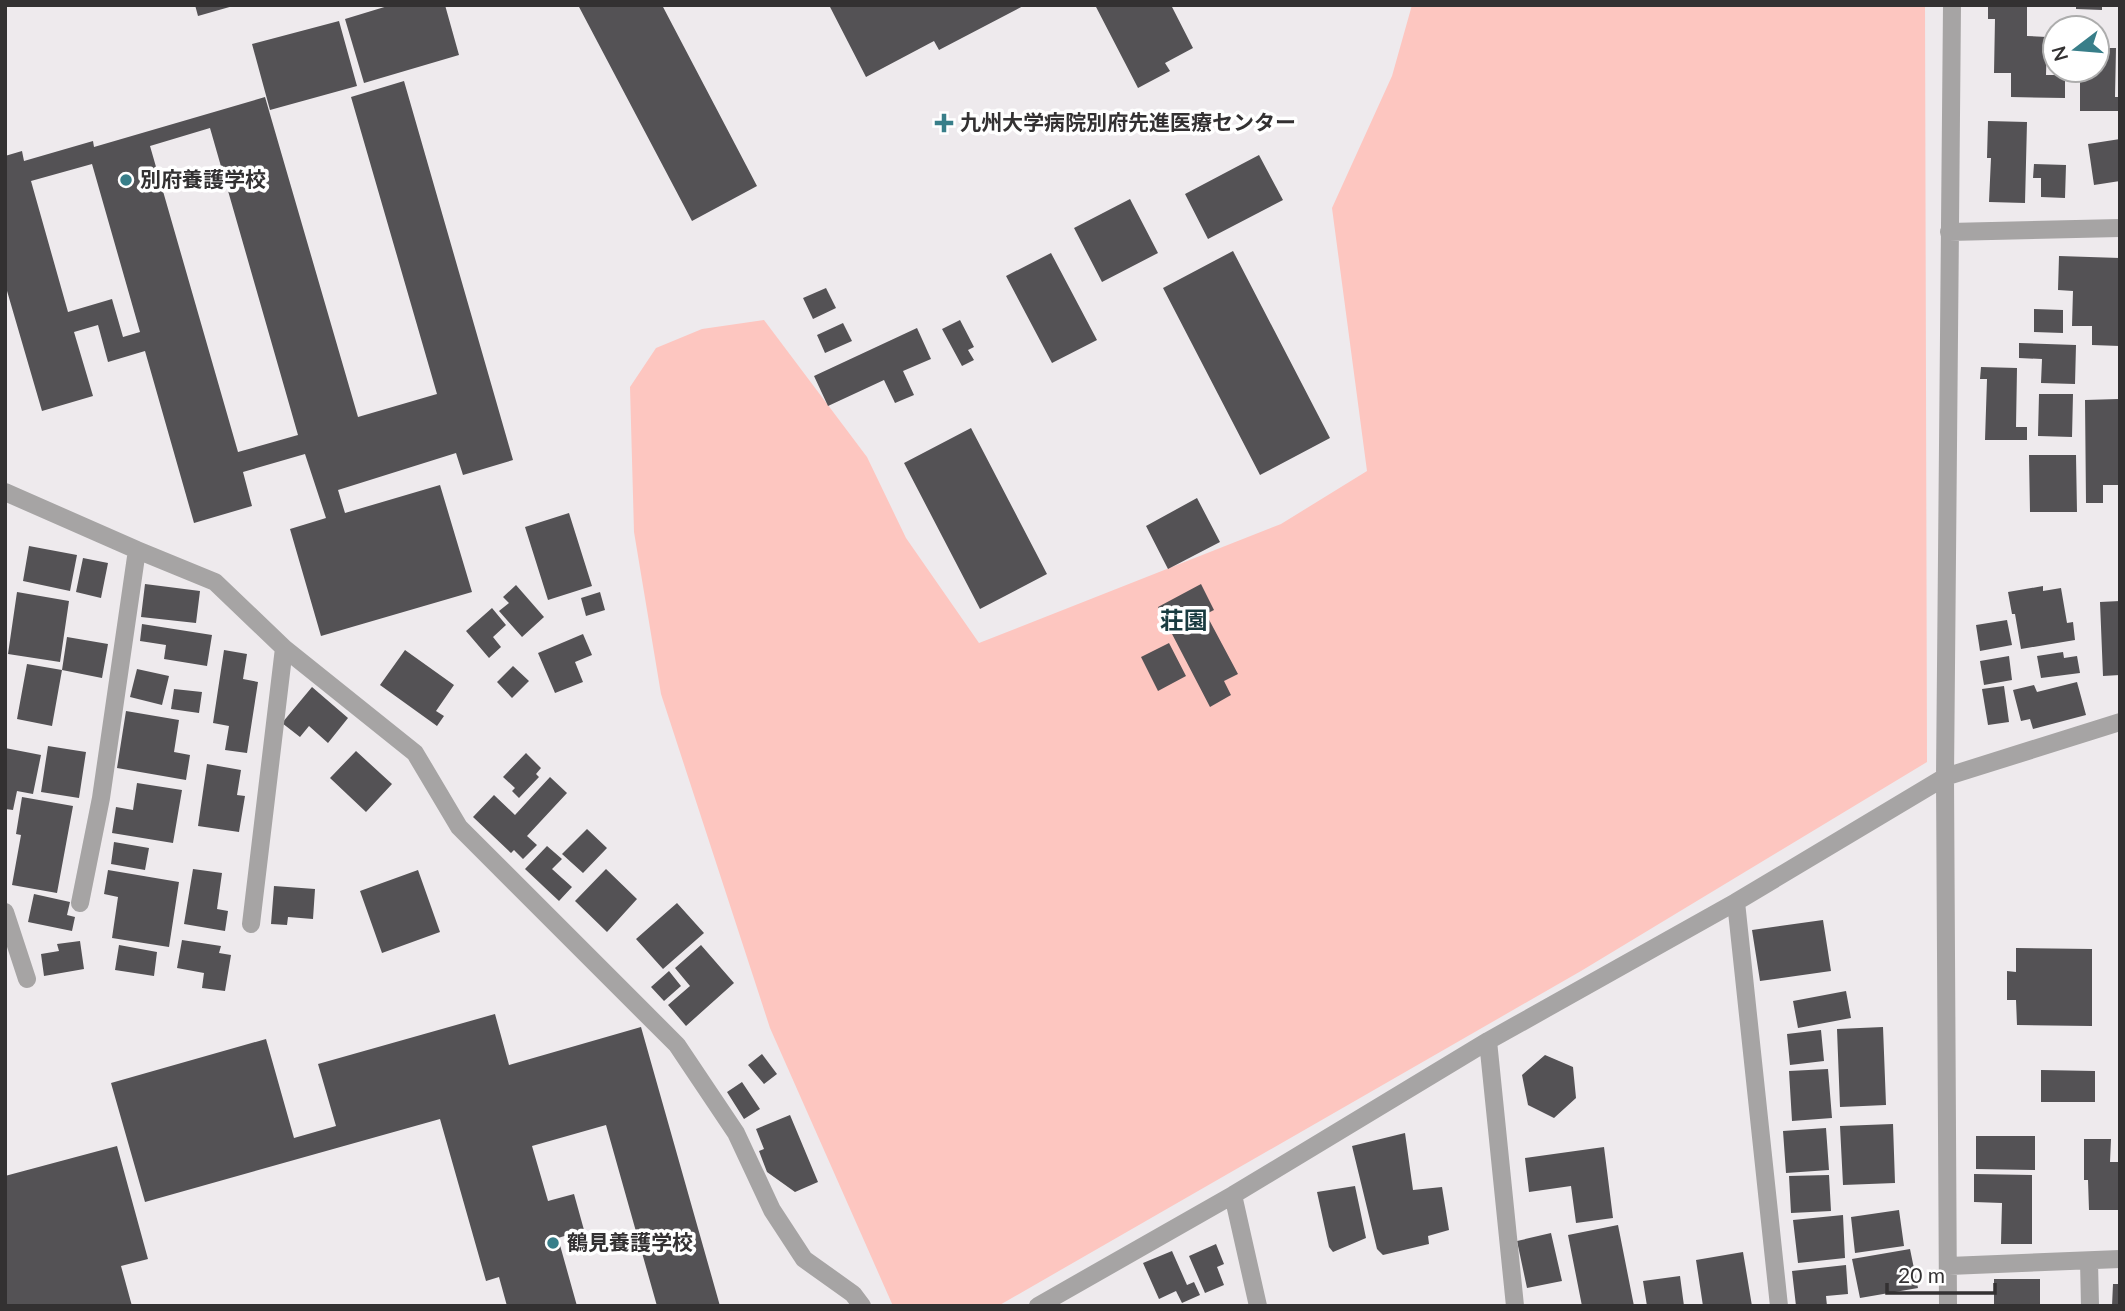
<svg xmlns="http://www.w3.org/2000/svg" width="2125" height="1311" font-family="Lato,'Noto Sans JP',sans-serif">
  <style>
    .green { fill: #fdc6c0 }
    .building { fill: #545255; fill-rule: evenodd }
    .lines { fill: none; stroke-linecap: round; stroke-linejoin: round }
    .minor { stroke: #a6a4a4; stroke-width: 18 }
    .poi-dot { fill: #387e89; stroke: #fff; stroke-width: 2.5 }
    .labels { text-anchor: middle; stroke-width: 7; stroke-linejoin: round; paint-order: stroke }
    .poi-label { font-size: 21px; font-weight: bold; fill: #333132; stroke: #fff; text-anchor: start }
    .quarter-label { font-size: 24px; font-weight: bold; fill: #193b40; stroke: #fff }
  </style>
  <rect width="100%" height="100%" fill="#eeeaed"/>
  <path class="green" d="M1412,5H1925L1927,762L1581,971L998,1306H893L770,1028L661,694L634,532L630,387L656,348L702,329L764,320L867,457L906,538L979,643L1281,524L1367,471L1332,208L1392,76Z"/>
  <path class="building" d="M195,5H233V6L198,16Z
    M391,5H445L459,55L364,83L345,19Z
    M578,5H662L757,186L692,221Z
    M829,5H1025L939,50L934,41L866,77Z
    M1095,5H1171L1193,48L1165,63L1170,71L1138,88Z
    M1988,5H2027V36L2047,37L2046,75H2065V98L2011,97V73H1994L1995,19H1988Z
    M2076,5H2102V10L2076,9Z
    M339,21L357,86L270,110L252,44Z
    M2097,48H2116L2115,97H2120V111H2080V70H2097Z
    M404,81L513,460L463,475L456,453L338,490L345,513L440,485L472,592L321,636L290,529L326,518L305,454L243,472L252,506L194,523L145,351L108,362L98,325L74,332L93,396L42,411L5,284V156L22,151L24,161L93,141L94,147L265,97L358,417L437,394L351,97ZM210,128L298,435L238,452L150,146ZM92,164L140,332L123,337L112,299L68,312L31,181Z
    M1988,121L2027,122L2025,203L1989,202L1991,158H1987Z
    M2120,139V181L2094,185L2088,144Z
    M1259,155L1283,200L1208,239L1185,194Z
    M2034,164L2066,165L2065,198L2041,197V178H2033Z
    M1130,199L1158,253L1102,282L1074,228Z
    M1233,251L1330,438L1260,475L1163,288Z
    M1051,253L1097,340L1052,363L1006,276Z
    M2059,256L2120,258V346L2092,345V326H2072L2073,291L2058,290Z
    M826,288L836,308L813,319L803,298Z
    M2034,309L2063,310V333L2034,332Z
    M960,320L974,347L968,350L974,360L962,366L942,329Z
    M843,323L852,341L825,353L817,335Z
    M917,328L931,359L903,371L914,395L895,403L884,380L828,406L814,376Z
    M2019,343L2076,345L2075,384L2041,383L2042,359L2019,358Z
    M1981,367L2017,368L2016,427H2027V440H1985L1987,379H1980Z
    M2039,394H2073L2072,437L2038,436Z
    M2118,399L2120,485H2103V503H2086L2085,400Z
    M971,428L1047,574L980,609L904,463Z
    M2029,455H2076L2077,512H2030Z
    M1197,498L1220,542L1168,569L1146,526Z
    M569,513L592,586L548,600L525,527Z
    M29,546L77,555L70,591L23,581Z
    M83,558L108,563L101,598L76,592Z
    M145,584L200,591L196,623L141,617Z
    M1201,584L1214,610L1206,614L1238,674L1224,681L1231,695L1210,707L1158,607Z
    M516,585L544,617L522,637L499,611L509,603L503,597Z
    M2043,586V591L2061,588L2067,623L2073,622L2075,640L2021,649L2015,614H2012L2008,592Z
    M17,592L69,601L60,662L8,654Z
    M600,592L605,610L586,616L581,598Z
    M2120,601V675L2103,676L2100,602Z
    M492,608L506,625L493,637L501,647L489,658L466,631Z
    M2007,620L2012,645L1980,651L1976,625Z
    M142,624L212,635L207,666L164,659L166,645L140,641Z
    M583,634L592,655L575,662L583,682L555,693L538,653Z
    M67,637L108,644L102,678L62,670Z
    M1169,643L1186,676L1158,691L1141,657Z
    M224,650L247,654L243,679L258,682L247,753L225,750L229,726L213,723Z
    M405,650L454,685L436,711L444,716L437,726L380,685Z
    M2063,652L2064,658L2077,656L2080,673L2041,678L2037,656Z
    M2009,656L2012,680L1984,685L1980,661Z
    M27,664L62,670L52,726L17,719Z
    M513,666L529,681L512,698L497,682Z
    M137,669L169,676L162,705L130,697Z
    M2077,682L2086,715L2033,729L2030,719L2021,721L2013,690L2034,685L2037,692Z
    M2004,686L2009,722L1988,725L1982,689Z
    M312,687L348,718L328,743L309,726L300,737L282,723Z
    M174,689L202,692L199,713L171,709Z
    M126,711L179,720L174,752L190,755L186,780L117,768Z
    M48,746L86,752L79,798L41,792Z
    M5,748L41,755L33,794L17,791L13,810L5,809Z
    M356,751L392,784L366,812L330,778Z
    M526,753L541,768L536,774L539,777L519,798L512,791L515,788L503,777Z
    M207,764L241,770L237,795L245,796L239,832L198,826Z
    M550,777L567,793L527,836L537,845L523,859L514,850L511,853L473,817L494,795L515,815Z
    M137,783L182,790L173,843L112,833L116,807L133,810Z
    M22,797L73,806L57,893L12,885L21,835L16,834Z
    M587,829L607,848L583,873L562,854Z
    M114,842L149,848L145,870L111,864Z
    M547,846L562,859L552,869L572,887L559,901L525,869Z
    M193,869L222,873L217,909L228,911L225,931L184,924Z
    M606,869L637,899L607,932L575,901Z
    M108,870L179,882L169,947L112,938L118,897L104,894Z
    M418,870L440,932L382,953L360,891Z
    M274,886L315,889L313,919L288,917L287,925L271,924Z
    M34,894L70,902L67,915L75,917L72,931L28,922Z
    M677,903L704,933L663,969L636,939Z
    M1823,920L1831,971L1760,981L1752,930Z
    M182,940L221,946L219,953L231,955L225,991L202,988L204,973L177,968Z
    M80,941L84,969L44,976L41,954L59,951L57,944Z
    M119,945L157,952L154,976L115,970Z
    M701,945L734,983L686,1026L668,1005L690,986L675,968Z
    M2016,948L2092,949V1026L2017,1025L2016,1000H2007V971L2016,972Z
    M669,971L681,986L664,1001L651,987Z
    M1846,991L1851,1018L1798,1028L1793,1001Z
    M495,1014L509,1065L641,1027L720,1306H657L606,1125L532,1146L548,1201L574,1194L584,1230L558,1238L577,1306H507L499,1277L486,1281L440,1119L145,1202L111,1083L266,1039L294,1138L336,1126L318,1064Z
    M1883,1027L1886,1105L1840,1107L1837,1029Z
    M1821,1030L1824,1061L1790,1065L1787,1034Z
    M762,1054L777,1074L764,1084L748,1065Z
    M1545,1055L1573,1067L1576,1098L1554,1118L1528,1105L1522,1075Z
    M1828,1069L1832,1118L1792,1121L1789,1071Z
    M2041,1070L2095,1071V1102H2041Z
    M742,1082L760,1109L744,1119L727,1092Z
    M790,1115L818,1182L795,1192L767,1172L759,1151L764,1149L756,1129Z
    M1893,1124L1895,1183L1843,1185L1840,1126Z
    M1826,1128L1829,1170L1786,1173L1783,1131Z
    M1405,1133L1413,1190L1442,1187L1449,1230L1428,1236L1429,1244L1383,1255L1377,1249L1352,1146Z
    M1976,1136H2035V1170L1976,1169Z
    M2084,1139H2111L2110,1162H2120V1210H2089L2088,1180H2084Z
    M117,1146L148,1259L121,1266L132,1306H5V1176Z
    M1604,1147L1613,1218L1576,1223L1571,1186L1529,1192L1525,1158Z
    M1974,1174L2032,1175V1244H2001L2002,1203L1974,1202Z
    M1829,1175L1831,1211L1791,1213L1789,1176Z
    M1355,1186L1366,1238L1333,1252L1329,1247L1317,1192Z
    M1899,1210L1904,1246L1855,1253L1851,1217Z
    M1843,1215L1845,1258L1798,1263L1793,1220Z
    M1618,1225L1634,1306H1582L1568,1235Z
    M1551,1233L1562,1281L1527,1288L1517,1241Z
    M1216,1244L1224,1264L1217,1267L1224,1285L1205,1293L1189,1256Z
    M1910,1249L1918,1288L1860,1298L1852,1259Z
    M1172,1251L1187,1285L1194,1282L1200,1295L1182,1303L1176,1291L1159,1299L1143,1263Z
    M1743,1252L1752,1306H1703L1696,1260Z
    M1846,1265L1848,1294L1826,1296L1827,1306H1796L1792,1271Z
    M1680,1276L1684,1306H1647L1643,1281Z
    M1994,1279H2040V1306H1994Z
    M2113,1284H2120V1306H2112Z"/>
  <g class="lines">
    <path class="minor" d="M1949,232L2120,228
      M5,492L137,550L215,582L284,648L415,753L459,827L677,1045L736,1133L772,1210L804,1259L853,1294L862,1306
      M1736,902L1779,1306
      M80,903L101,798L137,550
      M5,912L27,979
      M251,924L284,648
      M1488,1041L1515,1306
      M1233,1195L1258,1306
      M2089,1261L2090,1306
      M1949,1266L2120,1259
      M1038,1306L1233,1195L1488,1041L1736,902L1945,777L2120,722
      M1948,1306L1945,777L1952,5"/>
  </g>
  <g class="poi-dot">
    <path d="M940.5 112.5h7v7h7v7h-7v7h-7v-7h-7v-7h7z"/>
    <circle cx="126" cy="180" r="7"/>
    <circle cx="553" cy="1243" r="7"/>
  </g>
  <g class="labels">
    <g class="poi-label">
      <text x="960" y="130">九州大学病院別府先進医療センター</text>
      <text x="140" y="187">別府養護学校</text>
      <text x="567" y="1250">鶴見養護学校</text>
    </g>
    <g class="quarter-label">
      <text x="1184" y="629">荘園</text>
    </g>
  </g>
  <rect width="2125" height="1311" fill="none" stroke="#333132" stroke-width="14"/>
  <g transform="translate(2076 49) rotate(254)"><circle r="33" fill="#ffffff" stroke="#adadad" stroke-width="2"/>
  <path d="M0-5L12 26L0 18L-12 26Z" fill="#387e89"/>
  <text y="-10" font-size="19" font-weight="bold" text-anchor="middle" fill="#333132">N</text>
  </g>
  <path d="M1887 1283v10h108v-10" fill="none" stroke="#333132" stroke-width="3.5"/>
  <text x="1898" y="1283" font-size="21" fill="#333132" stroke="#ffffff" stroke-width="5" paint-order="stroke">20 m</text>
</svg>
